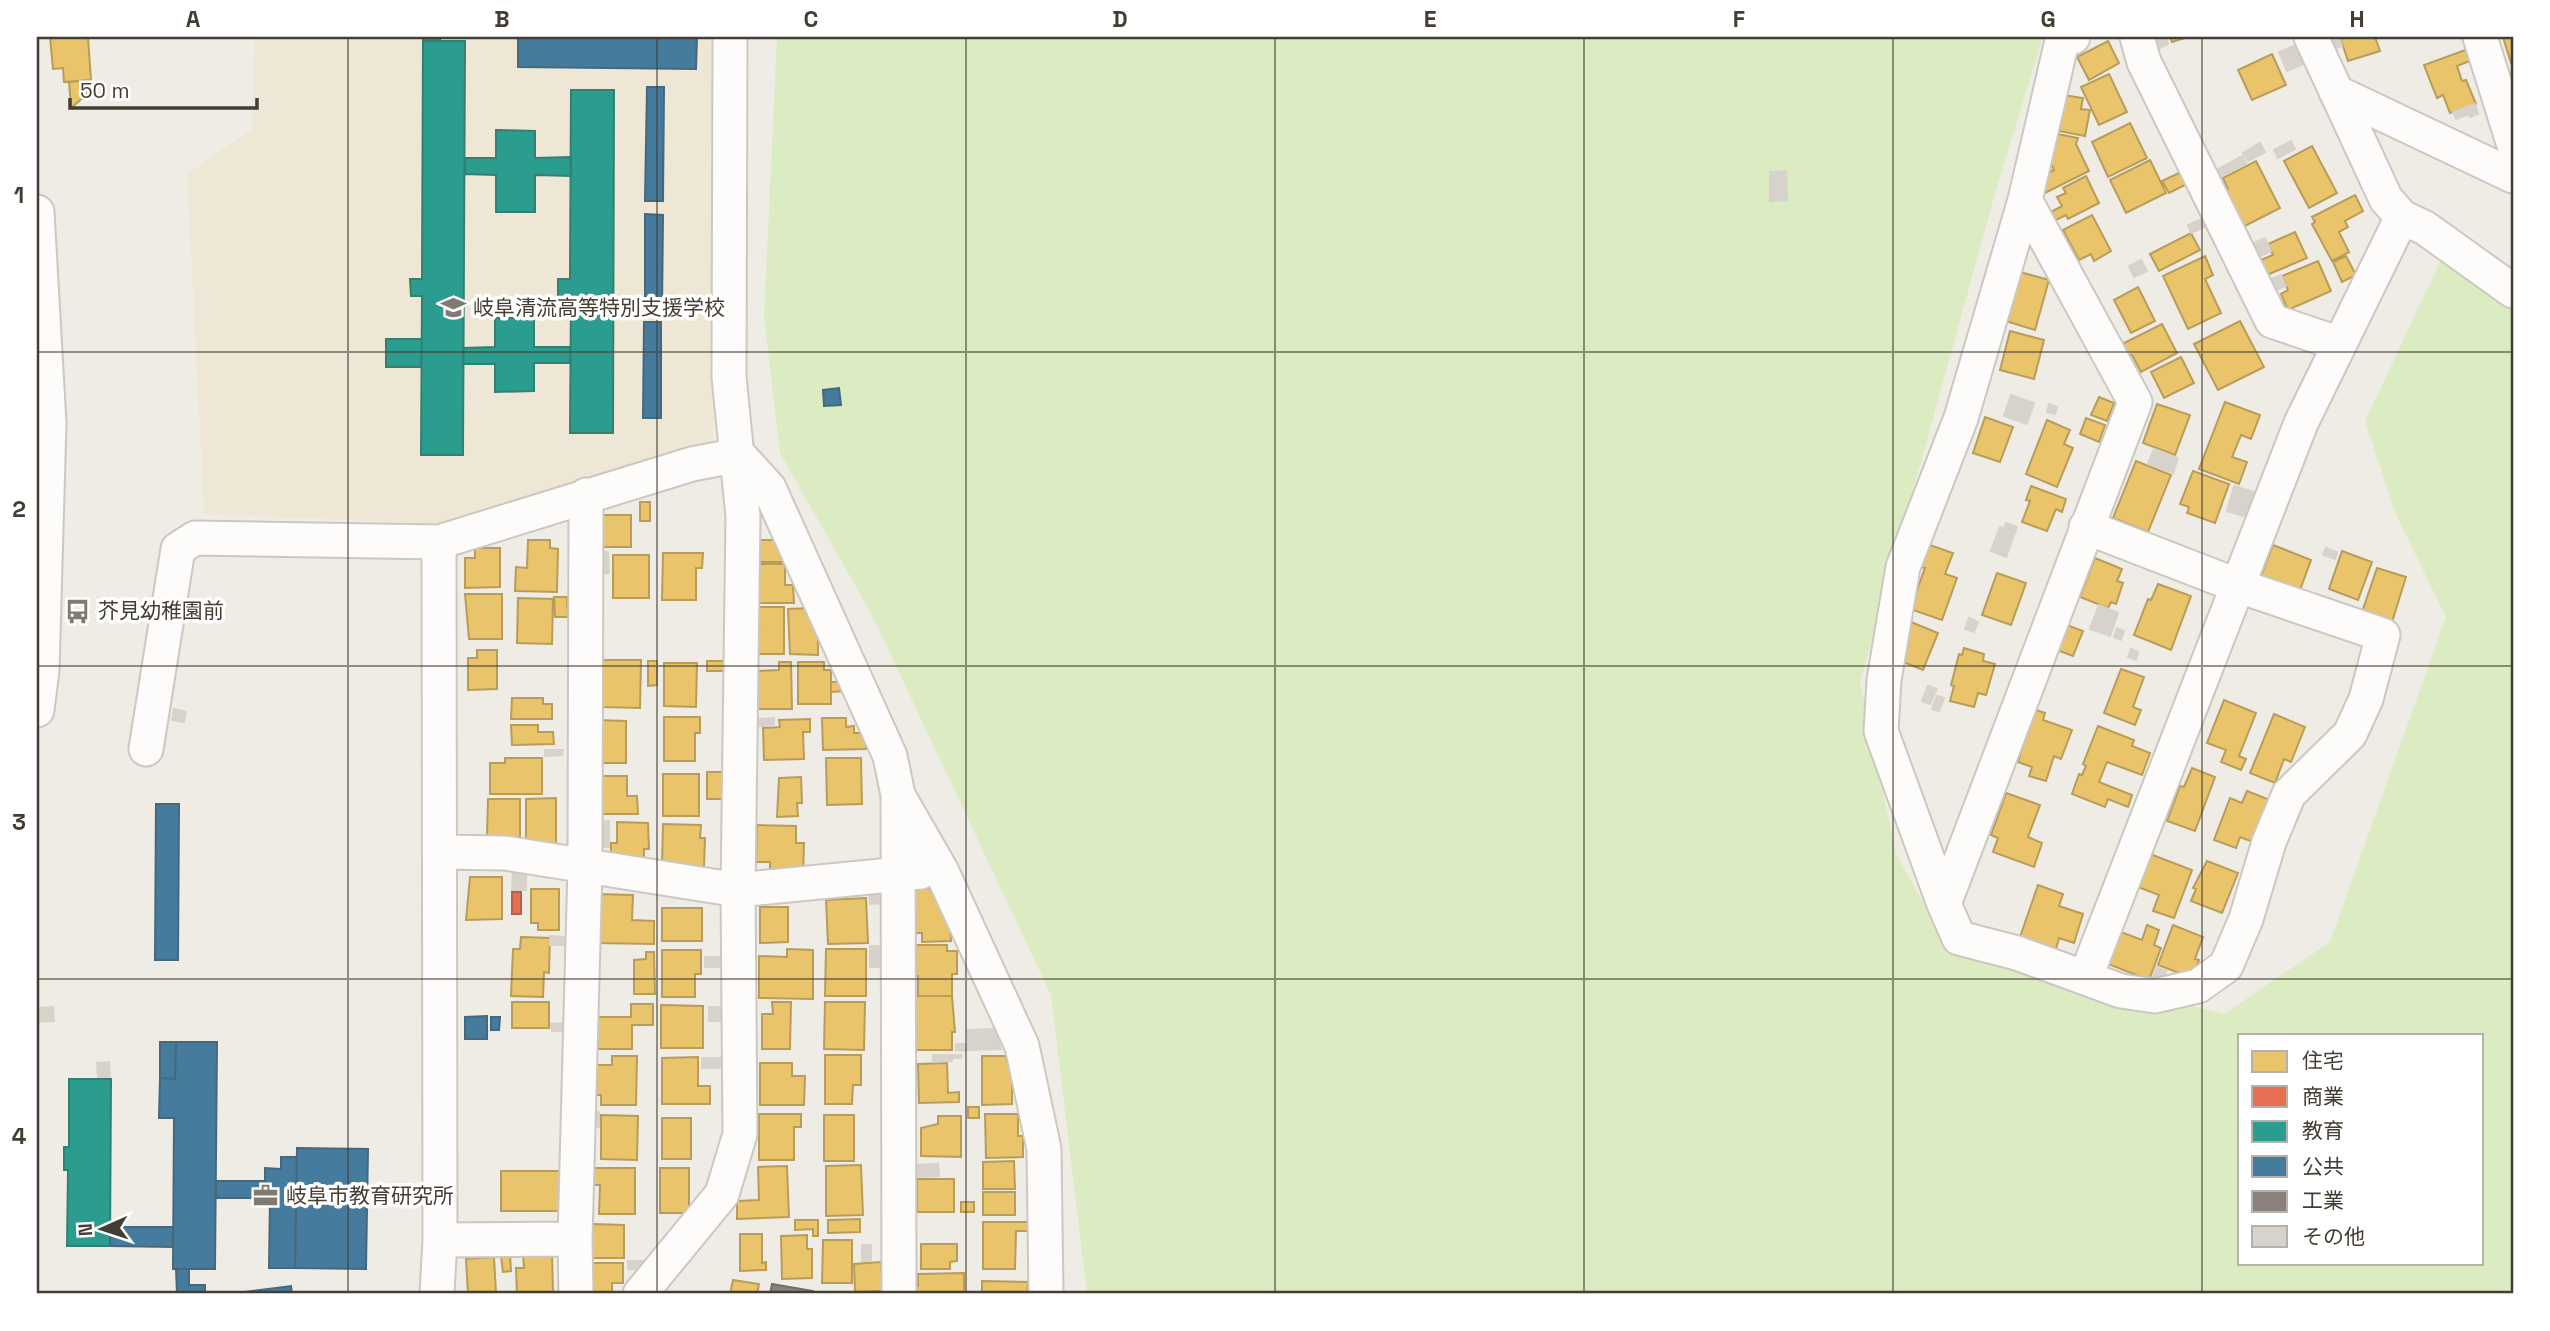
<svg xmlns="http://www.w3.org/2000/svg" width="2550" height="1331" font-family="'Space Grotesk','Noto Sans JP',sans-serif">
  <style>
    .education { fill: #eee7d6 }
    .green { fill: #dcecc2; fill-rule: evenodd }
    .homes { fill: #e9c46a; stroke: #b89c59; stroke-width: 2 }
    .shops { fill: #e76f51; stroke: #b66048; stroke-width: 2 }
    .schools { fill: #2a9d8f; stroke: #328073; stroke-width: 2 }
    .public { fill: #457b9d; stroke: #45687d; stroke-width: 2 }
    .industry { fill: #8a817c; stroke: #756d66; stroke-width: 2 }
    .building { fill: #d7d3cc; stroke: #d7d3cb; stroke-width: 2 }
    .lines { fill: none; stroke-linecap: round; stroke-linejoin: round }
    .minor-casing { stroke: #cbc8c1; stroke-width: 37 }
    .minor { stroke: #fdfcfb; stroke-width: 33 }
    .grid { fill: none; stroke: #443d32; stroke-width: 2; stroke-opacity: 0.55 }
    .labels { text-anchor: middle; stroke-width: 7; stroke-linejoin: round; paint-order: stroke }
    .poi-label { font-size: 21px; fill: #443d32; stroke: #fff; text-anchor: start }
    .neatline { fill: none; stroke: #443d32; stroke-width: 2.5 }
    .grid-label { font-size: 23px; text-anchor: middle; font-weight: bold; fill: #443d32 }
  </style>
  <rect width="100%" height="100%" fill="#efece5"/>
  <path class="education" d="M255,37H714L713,441L443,524L204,514L187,174L252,129Z"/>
  <path class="green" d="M777,37H2043L1998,183L1860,682L1896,854L1947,944L2224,1014L2330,942L2446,617L2396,515L2365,421L2441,260L2513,272V1294H1087L1051,995L872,615L780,453L764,317ZM2240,1035H2482V1263H2240Z"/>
  <path class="homes" d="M50,37H88L91,80L64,82L63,68L53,69Z
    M2170,37H2188L2172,42Z
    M2340,37H2375L2380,51L2348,61Z
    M2503,37H2513V62L2511,63Z
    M2108,41L2119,63L2089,80L2077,57Z
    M2468,49L2472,60L2457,66L2462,81L2466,80L2476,104L2450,113L2443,95L2437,98L2424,65Z
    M2272,54L2286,85L2252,100L2238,70Z
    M2109,74L2127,112L2099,125L2081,87Z
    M91,80L92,90L71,108L69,82Z
    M2063,95L2083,98L2081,109L2090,110L2085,136L2059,131Z
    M2130,123L2147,158L2108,177L2092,142Z
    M2052,133L2078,138L2076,144L2089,171L2043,194L2041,176L2054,170L2047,156Z
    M2312,146L2337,193L2309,208L2284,161Z
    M2150,160L2166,193L2126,213L2110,180Z
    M2256,161L2280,208L2241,228L2222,192L2228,189L2223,178Z
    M2181,172L2187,184L2169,193L2162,181Z
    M2086,176L2099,203L2068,219L2066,215L2054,221L2049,213L2062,206L2057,197L2066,193L2063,188Z
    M2355,195L2363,211L2345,221L2348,227L2339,232L2349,252L2332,261L2312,224L2315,222L2312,217Z
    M2092,215L2111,251L2094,261L2091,254L2079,260L2063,230Z
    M2295,232L2307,258L2267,275L2261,260L2273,255L2268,244Z
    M2191,233L2200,250L2159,271L2150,254Z
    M2205,256L2213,275L2205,279L2221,313L2188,329L2163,276Z
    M2346,256L2356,275L2342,282L2333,262Z
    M2318,261L2331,291L2288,310L2281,294L2288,290L2282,276Z
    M2020,272L2049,280L2035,330L2006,321Z
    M2138,287L2155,321L2131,333L2114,300Z
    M2240,321L2264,367L2218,390L2194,344Z
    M2162,324L2177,353L2141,372L2132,355L2126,357L2120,345Z
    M2010,331L2044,340L2034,379L2000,370Z
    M2181,357L2194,383L2164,398L2151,372Z
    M2099,397L2114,403L2107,421L2091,415Z
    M2225,402L2260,415L2251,439L2241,435L2232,457L2247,462L2239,484L2199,469Z
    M2157,404L2190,415L2175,455L2143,443Z
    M1985,417L2013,427L2000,462L1973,453Z
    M2086,418L2105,425L2099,442L2080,434Z
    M2047,420L2070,430L2064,444L2073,448L2057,487L2026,474Z
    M2136,461L2171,475L2148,532L2113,518Z
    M2193,471L2229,484L2215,523L2187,513L2189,507L2180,504Z
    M2031,486L2066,499L2062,512L2056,509L2047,531L2022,522L2030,501L2026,500Z
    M640,502H650V521H640Z
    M601,515H631V547H602Z
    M528,540H550V548L558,549L557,592L515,591L516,567L527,568Z
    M755,540H779L789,562H755Z
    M1927,544L1953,553L1945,574L1957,578L1942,620L1910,609L1925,568L1919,567Z
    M2273,545L2311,560L2300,590L2261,576Z
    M475,548H500V587L465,588V558H475Z
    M2342,551L2372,562L2358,600L2329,589Z
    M663,553H703L702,568H696V600H662Z
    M613,555H649V598H613Z
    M2095,558L2122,569L2117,581L2123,583L2116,604L2111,602L2108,608L2080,597Z
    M755,564H785V585H793L794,603H756Z
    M2377,568L2406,577L2392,622L2362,612Z
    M1997,573L2026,583L2011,625L1982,615Z
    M2158,584L2191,596L2171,650L2134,635L2148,599L2151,600Z
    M465,594H502V639H469Z
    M554,597H567L568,617H555Z
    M518,598L553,599L552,644L517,643Z
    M757,607H784V654H757Z
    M810,608L818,632V655L790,654L788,609Z
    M1911,622L1938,633L1923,670L1896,659Z
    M2064,624L2083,631L2073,656L2054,649Z
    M1964,648L1984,654L1983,661L1995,664L1986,695L1978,693L1974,707L1950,701L1954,686L1951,685L1959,654L1962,655Z
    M477,650H497V689L468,690V658H477Z
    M603,660H641L640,708L602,707Z
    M648,661H657V685L648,686Z
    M707,661H724V671H707Z
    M779,662H791L792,709H757V671L779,670Z
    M798,662H824V670H831V704H798Z
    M664,663H697L696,707L664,706Z
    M2121,669L2144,677L2133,707L2141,710L2135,725L2104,713Z
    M831,682H844L846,691L831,692Z
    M512,698H543V704H552V719H511Z
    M2224,700L2256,713L2239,756L2246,759L2241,770L2221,762L2226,750L2207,743Z
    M2033,709L2045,713L2043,720L2072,730L2061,759L2054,756L2046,781L2029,776L2032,767L2018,762Z
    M2274,714L2305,727L2291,762L2284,759L2275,783L2250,773Z
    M664,717H700V733H695V761H664Z
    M822,718H846V727L854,726V733H866V749L823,750Z
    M810,719V732H803L804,759L764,760L763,728L780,727L779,720Z
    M596,720L626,721V763H595Z
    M511,725H538V732H553L554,744L512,745Z
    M2098,726L2134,740L2132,746L2150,753L2142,775L2107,762L2099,782L2132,795L2128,807L2108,799L2105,807L2072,794L2079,774L2082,775L2086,766L2083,764Z
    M505,758H542V794H490V763H505Z
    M826,758H861L862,804L827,805Z
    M2192,768L2215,777L2195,831L2167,821L2180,786L2184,787Z
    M707,772H726L725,799H707Z
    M663,774H699V816H663Z
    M595,776H627V796H637L638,814H595Z
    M801,777L802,803H797L798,816L777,817L779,778Z
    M2247,791L2270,800L2253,842L2240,837L2236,848L2214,840L2230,798L2242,803Z
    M2006,793L2040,805L2028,837L2042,843L2034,867L1993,852L1998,838L1991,835Z
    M556,798V844L526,845V799Z
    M488,799H520V837H487Z
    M617,822L648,823L649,849H644V858H611V843H617Z
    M663,824L701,825L700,838H705L704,867L662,866Z
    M757,825L796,826V843H804L803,875L770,874V862H756Z
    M2150,854L2192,870L2174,918L2153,911L2159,895L2138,887Z
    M2207,861L2238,873L2222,913L2191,901L2196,889L2193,888Z
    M470,877H502V919L466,920Z
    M2038,885L2063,894L2059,906L2083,914L2074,943L2059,938L2056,949L2020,937Z
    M938,888L950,917L951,941L922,942V933H915L914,889Z
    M531,889H559V930H538V923H531Z
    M596,894L633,895L632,920L654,921V944L596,943Z
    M866,898L868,943L828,944L826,900Z
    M760,907H788V942L760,943Z
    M662,908H702V941H662Z
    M2147,925L2159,930L2154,945L2161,948L2149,980L2108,964L2121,932L2142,940Z
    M2173,925L2203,937L2195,959L2199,960L2192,978L2158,965Z
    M521,937L550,938L549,973L544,972L543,997L511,996L513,949H520Z
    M913,945H947V951H957V974H952V996H918V976H914Z
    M787,949L813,950V999L759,998V956L787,957Z
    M826,949H866V996H825Z
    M662,950H701V974H695V997H662Z
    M646,952H654L655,994H634V960L646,959Z
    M914,996H952L955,1032H952V1050H914Z
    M512,1002H549V1028H512Z
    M772,1002H791L790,1049H762V1014H773Z
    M825,1002H865L864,1050L824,1049Z
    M631,1004H653V1025H632V1049H593V1017H631Z
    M661,1005L703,1006V1048H661Z
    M825,1055H861V1085H853L852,1104H825Z
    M612,1056H637L636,1105H601V1095H596L597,1065H612Z
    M982,1056H1006L1007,1062H1012V1104L982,1105Z
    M698,1057V1086H710V1104H662V1058Z
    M760,1063H792V1076H805L804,1105H760Z
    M947,1063L948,1093L959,1092V1102L919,1103L918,1064Z
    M968,1107H979V1118H968Z
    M759,1114H801V1127H794V1160H759Z
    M985,1114H1018V1136H1023V1157L986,1158Z
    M601,1115L638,1116L637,1160L601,1159Z
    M824,1115H854V1161H824Z
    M938,1116H961V1157L921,1156V1128L938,1124Z
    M662,1118H691V1159H662Z
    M1014,1161L1015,1189H983V1162Z
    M861,1165L863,1215L826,1216V1166Z
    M787,1166L789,1217L737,1219V1201L759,1200L758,1167Z
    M593,1168H635V1214H599L600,1185H592Z
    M660,1168H689V1213H660Z
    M501,1171H561V1211H501Z
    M917,1179H954V1212H917Z
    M983,1192H1015V1215H983Z
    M961,1202H974V1212H961Z
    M860,1219V1232L828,1233V1220Z
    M795,1220H818V1236H813V1229L795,1230Z
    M983,1222H1029V1231H1016L1015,1269H983Z
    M592,1224L624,1225V1258H592Z
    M740,1234H762V1263L766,1262V1270L740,1271Z
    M807,1235V1249H812V1278L782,1279L781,1236Z
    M823,1240H852V1283H822Z
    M921,1244H957V1261L950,1262V1269H921Z
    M552,1253L553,1294H517L516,1268H524L523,1254Z
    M510,1255L511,1271L503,1272L501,1256Z
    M494,1257L496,1294H468L466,1259Z
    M881,1262L883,1291L855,1292L854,1264Z
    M592,1263H623V1283H612V1294H592Z
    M964,1273V1293L912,1294V1286H918V1274Z
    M733,1280L759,1284L757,1294H730Z
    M982,1281L1028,1282L1027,1294H982Z"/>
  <path class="shops" d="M512,892H521V914H512Z"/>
  <path class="schools" d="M423,37H440V41H423Z
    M423,41H465L463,455H421L422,296H411L410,279H422Z
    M571,90H614L613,433H570L571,297H558V279H570Z
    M496,130L535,131V158L571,157V176L535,175V212H496V175L465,174V158H496Z
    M495,318H534V347H570V363H534V391L495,392V364H463V348L495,347Z
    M386,339H422L421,367H386Z
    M69,1079H111L110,1246H67L68,1170H64V1147H69Z"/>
  <path class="public" d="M518,37H697L696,69L518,67Z
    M647,87H664L663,201H645Z
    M645,214L663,215L662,310H645Z
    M644,322H661V418H643Z
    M839,388L841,405L824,406L823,390Z
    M156,804H179L178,960H155Z
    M487,1016V1039H465V1017Z
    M491,1017H500L499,1030H491Z
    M160,1042H176L175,1079L160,1078Z
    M176,1042H217L215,1269H173L174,1118H159L160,1078L175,1079Z
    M297,1148L368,1149L366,1269L295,1268Z
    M281,1157H297L295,1268H269L270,1198H216V1181H265V1168L281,1169Z
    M110,1227H173V1247L110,1246Z
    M176,1269H189V1285H205V1294H177Z
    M291,1286L292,1294H230Z"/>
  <path class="industry" d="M772,1284L813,1291L812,1294H770Z"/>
  <path class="building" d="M2166,37L2168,44L2158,49L2155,42Z
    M2331,37H2339L2342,46L2334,49Z
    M2294,46L2303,64L2287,71L2279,52Z
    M2475,104L2478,114L2470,117L2466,107Z
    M2464,108L2467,115L2456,119L2453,112Z
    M2291,141L2295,149L2278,158L2274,150Z
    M2260,143L2265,152L2248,161L2243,153Z
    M2242,156L2246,163L2217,179L2213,172Z
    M1786,171L1787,200L1770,201V172Z
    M2204,218L2207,226L2191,233L2188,225Z
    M2265,238L2271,251L2256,258L2250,245Z
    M2141,260L2147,271L2134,277L2129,266Z
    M2281,275L2286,286L2271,292L2267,281Z
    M2011,395L2034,403L2027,424L2004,416Z
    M2049,404L2057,407L2055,414L2047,412Z
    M2154,449L2178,458L2173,473L2148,464Z
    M2234,486L2254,492L2247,517L2227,511Z
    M2006,523L2017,527L2006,557L1991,551L2000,527L2004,529Z
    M2326,548L2337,552L2335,559L2323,555Z
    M593,552H608L609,573H593Z
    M2099,605L2118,613L2110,636L2090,629Z
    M1969,618L1978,622L1974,632L1965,629Z
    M2117,628L2124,631L2121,640L2114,637Z
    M2131,649L2138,652L2136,660L2128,657Z
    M1928,686L1937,689L1930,704L1922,701Z
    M1937,696L1944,698L1939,711L1932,709Z
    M174,709L186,712L184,722L172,720Z
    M774,718V726H757V719Z
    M545,750H563L562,755L545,756Z
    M593,821H609V847H594Z
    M513,870H526V890H512Z
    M884,893L885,903L870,904L869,894Z
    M550,936L565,937V945H550Z
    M870,946H886L887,967H870Z
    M705,957H723V967H705Z
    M2156,967L2166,971L2160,987L2151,983Z
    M53,1007L54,1021L38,1022V1008Z
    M709,1007H720V1021H709Z
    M566,1023V1031H552L551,1024Z
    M995,1029L1001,1049L968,1050L967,1030Z
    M956,1044H966V1051L956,1050Z
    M933,1055H961V1058H952V1061L933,1062Z
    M702,1058H722L721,1068H702Z
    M109,1062L110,1077H98L97,1063Z
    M599,1112V1127H593L592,1113Z
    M938,1164L939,1176L913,1177V1165Z
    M862,1245H871V1261H862Z
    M628,1261H644V1269H628Z"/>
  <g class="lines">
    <defs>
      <path id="minor" d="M2073,37L2062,41L2025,200L2135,402L1944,904L1959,938L2017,953L2121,991L2155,996L2198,986L2226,966L2246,919L2269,842L2289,794L2350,734L2366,699L2383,635L2236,585L2086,527
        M2137,37L2144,62L2272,321L2340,344
        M2311,37L2386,199L2402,217L2425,228L2513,291
        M2480,37L2513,142
        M2336,92L2513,176
        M37,212L49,423L42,670L37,710
        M739,455L769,488L890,756L898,795L899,1294
        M146,749L178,549L195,538L439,542L692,464L739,455
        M900,799L941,870L1022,1046L1044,1149L1046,1294
        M441,852L505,853L738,890L921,872
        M1944,904L1881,731L1884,680L1903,567L1961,418L2025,200
        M2086,976L2301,423L2402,217
        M440,1240L575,1239
        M437,1294L440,1240L439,542
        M576,1294L575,1239L585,867L586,495
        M640,1294L722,1194L740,1134L738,890L743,516L729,377L730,37"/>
    </defs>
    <use href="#minor" class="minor-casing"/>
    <use href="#minor" class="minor"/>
  </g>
  <path class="grid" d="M348,37V1294M657,37V1294M966,37V1294M1275,37V1294M1584,37V1294M1893,37V1294M2202,37V1294M37,352H2513M37,666H2513M37,979H2513"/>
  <defs>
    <symbol id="school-bare" viewBox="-9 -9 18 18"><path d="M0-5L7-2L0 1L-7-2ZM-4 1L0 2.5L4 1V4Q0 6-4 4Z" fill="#807a71" stroke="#fff" stroke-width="2.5" paint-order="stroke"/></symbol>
    <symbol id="bus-bare" viewBox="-9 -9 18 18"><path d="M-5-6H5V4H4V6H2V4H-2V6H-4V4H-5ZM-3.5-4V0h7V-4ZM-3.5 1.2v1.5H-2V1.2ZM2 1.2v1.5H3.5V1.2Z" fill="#807a71" stroke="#fff" stroke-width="2.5" paint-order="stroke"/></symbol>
    <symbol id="office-bare" viewBox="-9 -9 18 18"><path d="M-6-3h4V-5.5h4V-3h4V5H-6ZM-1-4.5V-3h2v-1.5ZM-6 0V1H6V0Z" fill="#807a71" stroke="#fff" stroke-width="2.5" paint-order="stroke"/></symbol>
  </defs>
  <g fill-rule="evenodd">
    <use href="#school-bare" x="436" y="290" width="35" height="35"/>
    <use href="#bus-bare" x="60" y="594" width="35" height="35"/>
    <use href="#office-bare" x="248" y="1178" width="35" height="35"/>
  </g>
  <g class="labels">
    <g class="poi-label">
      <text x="473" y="315">岐阜清流高等特別支援学校</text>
      <text x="98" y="618">芥見幼稚園前</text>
      <text x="286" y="1203">岐阜市教育研究所</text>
    </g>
  </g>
  <rect width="2550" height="1331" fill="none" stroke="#ffffff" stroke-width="77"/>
  <rect x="2238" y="1034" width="245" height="231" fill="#ffffff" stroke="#b4b1ad" stroke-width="2"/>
  <rect x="2252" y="1051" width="35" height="21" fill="#e9c46a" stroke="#b4b1ad" stroke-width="2"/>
  <text x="2302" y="1068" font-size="21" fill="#443d32">住宅</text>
  <rect x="2252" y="1086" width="35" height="21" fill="#e76f51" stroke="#b4b1ad" stroke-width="2"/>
  <text x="2302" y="1104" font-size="21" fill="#443d32">商業</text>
  <rect x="2252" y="1121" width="35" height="21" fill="#2a9d8f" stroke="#b4b1ad" stroke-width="2"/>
  <text x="2302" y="1138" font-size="21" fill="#443d32">教育</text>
  <rect x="2252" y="1156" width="35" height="21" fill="#457b9d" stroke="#b4b1ad" stroke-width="2"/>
  <text x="2302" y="1174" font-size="21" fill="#443d32">公共</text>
  <rect x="2252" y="1191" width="35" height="21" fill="#8a817c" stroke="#b4b1ad" stroke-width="2"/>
  <text x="2302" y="1208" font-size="21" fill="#443d32">工業</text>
  <rect x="2252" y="1226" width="35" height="21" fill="#d7d3cc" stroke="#b4b1ad" stroke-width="2"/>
  <text x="2302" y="1244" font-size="21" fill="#443d32">その他</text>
  <g transform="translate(102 1229) rotate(267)" stroke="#ffffff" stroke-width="5" paint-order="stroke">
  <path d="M0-5L12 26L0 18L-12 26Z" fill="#443d32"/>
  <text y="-10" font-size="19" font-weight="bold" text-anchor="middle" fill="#443d32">N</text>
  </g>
  <path d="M70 98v10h187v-10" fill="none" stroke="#443d32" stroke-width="3.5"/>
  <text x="80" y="98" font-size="21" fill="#443d32" stroke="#ffffff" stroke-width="5" paint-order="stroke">50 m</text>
  <rect x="38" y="38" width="2474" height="1254" class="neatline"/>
  <g class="grid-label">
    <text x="193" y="27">A</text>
    <text x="502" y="27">B</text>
    <text x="811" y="27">C</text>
    <text x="1120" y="27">D</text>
    <text x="1430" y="27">E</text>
    <text x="1739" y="27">F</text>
    <text x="2048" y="27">G</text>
    <text x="2357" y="27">H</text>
    <text x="19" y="203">1</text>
    <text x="19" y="517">2</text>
    <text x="19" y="830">3</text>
    <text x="19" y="1144">4</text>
  </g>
</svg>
